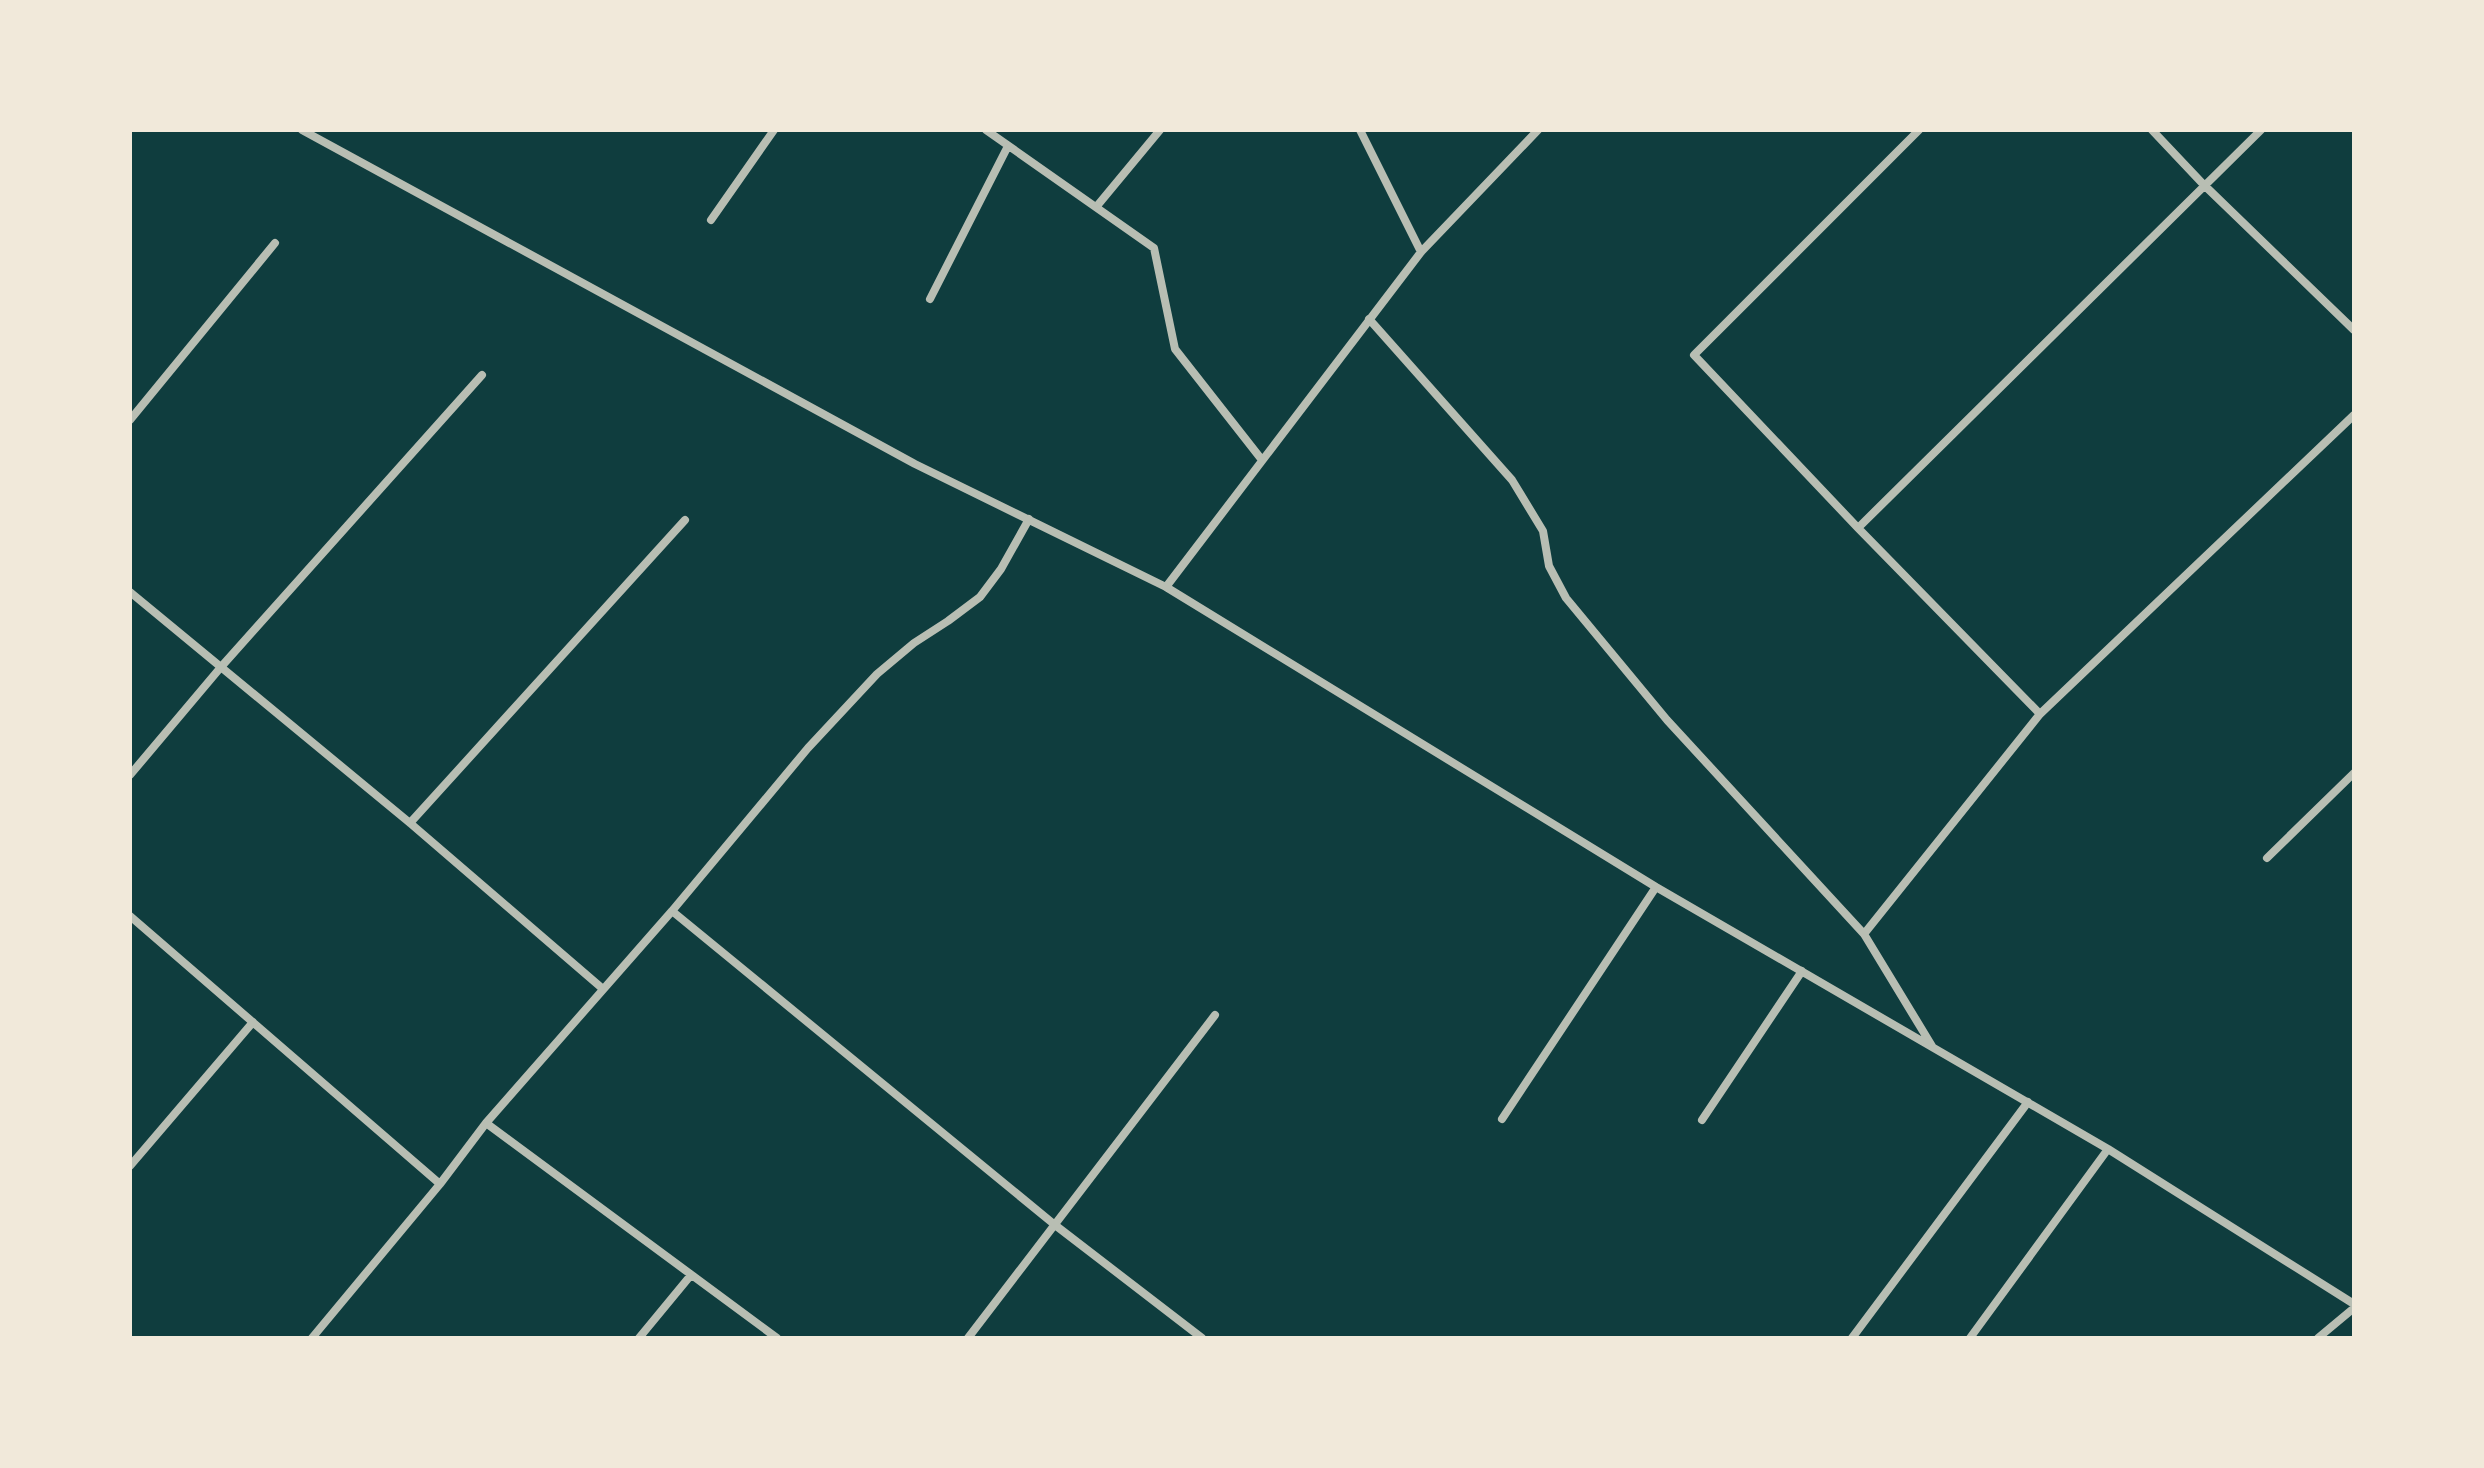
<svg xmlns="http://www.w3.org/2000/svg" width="2484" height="1468" font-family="'Roboto Condensed',sans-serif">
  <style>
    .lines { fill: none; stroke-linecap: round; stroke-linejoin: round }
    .minor { stroke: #b8beb3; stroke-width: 8 }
  </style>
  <rect width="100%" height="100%" fill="#0f3d3e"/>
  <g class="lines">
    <path class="minor" d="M302,130L915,464L1166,587L1656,887L2108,1149L2354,1304
      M986,130L1154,248L1175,349L1262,460
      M1360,130L1421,252
      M1919,130L1694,355L1858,528L2040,714
      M2152,130L2203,184L2354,330
      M1097,206L1160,130
      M711,220L774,130
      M930,299L1008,146
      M1369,319L1512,480L1543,531L1549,566L1566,598L1667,720L1864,934L1932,1046
      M130,420L275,243
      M1858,528L2261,130
      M1166,587L1421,252L1538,130
      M130,592L410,823L603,989
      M130,775L221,667L482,375
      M410,823L685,520
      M2267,858L2354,773
      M672,911L1055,1225L1202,1338
      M130,916L440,1184
      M1864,934L2040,714L2354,415
      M1502,1119L1656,887
      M1702,1120L1802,971
      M486,1123L777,1338
      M130,1166L253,1022
      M312,1338L440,1184L486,1123L672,911L808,748L877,674L914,643L948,621L980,597L1001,569L1029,519
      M639,1338L691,1275
      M968,1338L1215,1015
      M1852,1338L2028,1102
      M1970,1338L2108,1149
      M2318,1338L2354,1308"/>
  </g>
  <rect width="2484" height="1468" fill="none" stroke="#f1e9da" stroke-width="264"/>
</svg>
